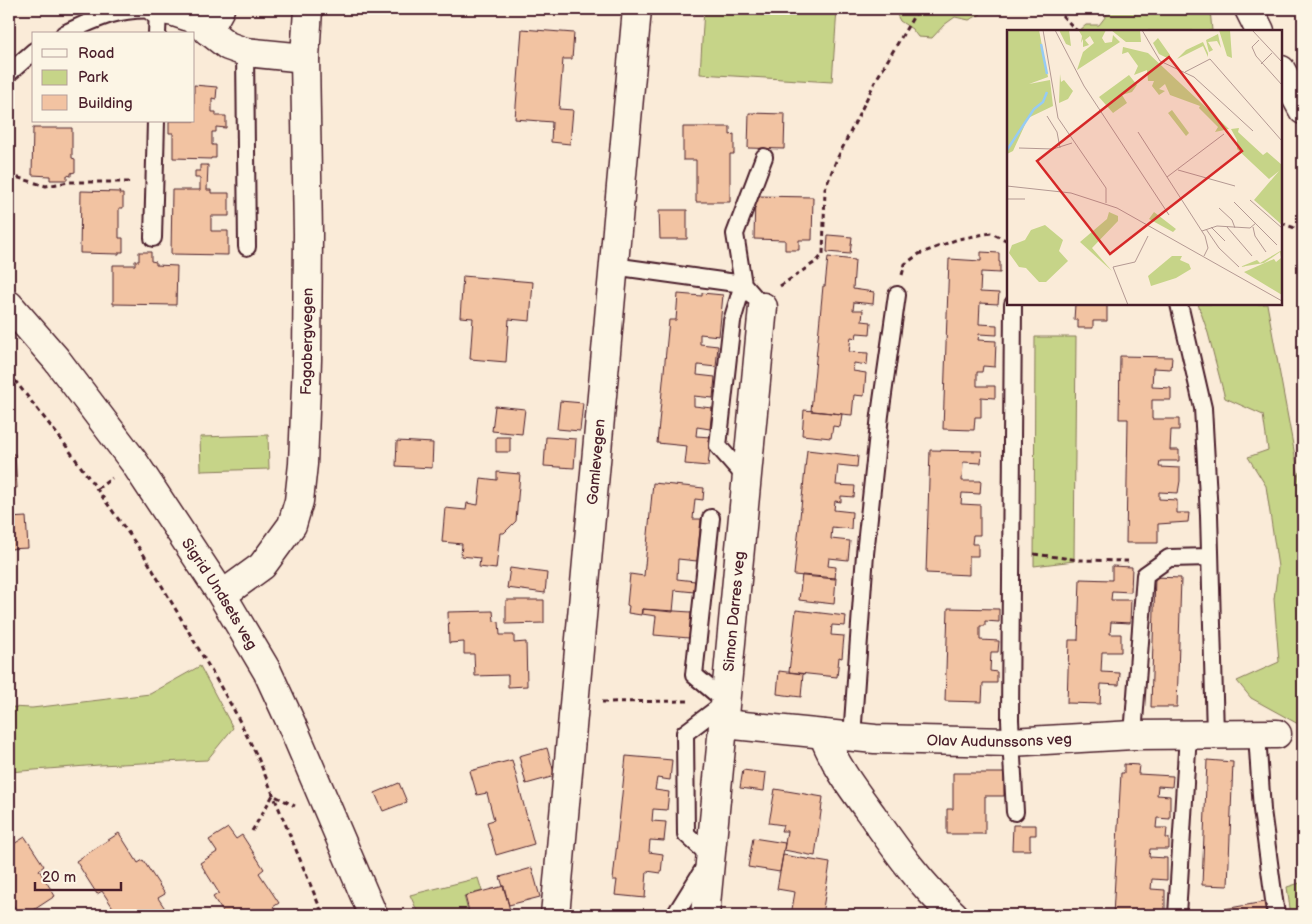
<svg xmlns="http://www.w3.org/2000/svg" width="1312" height="924" font-family="'Balsamiq Sans',sans-serif">
  <style>
    .green { fill: #c6d488; stroke: #887a5a }
    .building { fill: #f2c3a2; stroke: #4a1f2b }
    .lines { fill: none; stroke-linecap: round; stroke-linejoin: round }
    .lane-casing { stroke: #4a1f2b; stroke-width: 20 }
    .street-casing { stroke: #4a1f2b; stroke-width: 31 }
    .secondary-casing { stroke: #4a1f2b; stroke-width: 31 }
    .path { stroke: #4a1f2b; stroke-width: 3; stroke-dasharray: 5 4; stroke-linecap: butt }
    .lane { stroke: #fcf5e5; stroke-width: 16 }
    .street { stroke: #fcf5e5; stroke-width: 28 }
    .secondary { stroke: #fcf5e5; stroke-width: 28 }
    .labels { text-anchor: middle; stroke-width: 4; stroke-linejoin: round; paint-order: stroke }
    .street-label { font-size: 15px; fill: #4a1f2b; stroke: #fcf5e5 }
    .inset-river { fill: none; stroke: #96cbf4; stroke-width: 2.5 }
    .inset-road { fill: none; stroke: #b49993; stroke-width: 1 }
    .view { fill: #d62828; fill-opacity: 0.15; stroke: #d62828; stroke-width: 2.5 }
    .inset-edge { fill: none; stroke: #4a1f2b; stroke-width: 2.5 }
  </style>
  <rect width="100%" height="100%" fill="#faebd8"/>
  <filter id="ink" filterUnits="userSpaceOnUse"><feTurbulence type="fractalNoise" baseFrequency=".02" numOctaves="2"/><feDisplacementMap in="SourceGraphic" scale="10" xChannelSelector="R" yChannelSelector="G"/><feConvolveMatrix kernelMatrix="1 2 1 2 8 2 1 2 1" color-interpolation-filters="sRGB"/></filter>
  <g filter="url(#ink)">
    <path class="green" d="M704,9H837L832,82L700,74Z
      M894,9H981V14L969,20L955,17L944,25L932,38L918,37L912,29L900,21Z
      M1109,9H1210L1212,31H1079L1086,25H1099L1106,16Z
      M1198,304H1267L1303,499V725H1300L1251,698L1237,681L1279,662L1274,599L1278,567L1266,486L1248,457L1268,450L1263,415L1225,398L1208,333Z
      M1035,337H1076L1074,561L1034,566Z
      M268,435L269,469L201,471L200,437Z
      M200,666L233,728L207,760L99,765L9,772V707L32,708L150,694Z
      M478,878L482,891L464,896L469,915H419L410,895Z
      M1303,882V915H1291L1287,887Z"/>
    <path class="building" d="M522,29L574,33L572,59H563L559,109L573,110L570,144L551,142L552,122L515,119Z
      M194,85L217,87L216,99L212,98V112H216V116H226V128L216,127V132H212V145H216V158H211V159L173,158V133H169V121H194Z
      M749,113L785,114L784,149L748,148Z
      M683,127H730V135L734,134V154H730V202H696V160H683Z
      M33,128H72V158L75,159V172L71,173V176L67,175V180H50V176L32,175Z
      M200,165H208L207,190H211V193H229V216H211V231H228V255L171,254L172,190H200V178H195V171H200Z
      M81,191L120,192L119,194H123V208H119V238H123V252H119V254L80,253Z
      M755,196L813,197L812,240H799V250H785V240L754,239Z
      M659,210H687V239H660Z
      M828,235L852,237L850,254L827,252Z
      M139,252H151V261L156,262V265L177,266L176,305L113,304V265H135V261H139Z
      M981,252L999,253V262H1000V273L981,272L980,292L999,293L998,304L980,303L979,324L997,325V335L979,334L978,340L996,341L995,367L983,366L982,372H977V386H995V398L981,397V417H975L974,430L943,429L949,259L981,261Z
      M828,257L855,260L853,289L874,292L873,304L854,302L853,310H863L862,321L871,322L870,334L857,333L856,338L851,337L849,352L868,353L867,365L854,363L853,371L866,373L864,396L854,395L852,415L811,411L823,286H825Z
      M463,276L533,282L530,321L509,319L506,362L470,359L473,318L460,317Z
      M702,293L723,295L719,336L700,334V344L718,346L716,367L698,365L697,375L715,377L713,398L694,396V406L712,408L710,429L697,427L696,436L711,437L708,466L685,464L687,446L657,443L669,320H676L678,294L702,296Z
      M1075,304H1107V321H1093V328H1078V320H1074Z
      M1120,356L1172,357L1171,369L1153,368L1152,387L1171,388V400H1152V419H1179V430H1171L1170,450H1179V461H1160L1159,467L1180,468V481L1178,493L1159,492V499L1177,500V513H1189L1188,522L1158,524V543H1126L1128,419H1119Z
      M560,401L583,403L580,431L557,429Z
      M495,406L525,409L522,434L492,431Z
      M804,410L842,414L840,427L833,426L831,438L802,435Z
      M496,437H510V452H496Z
      M546,437L576,439L574,468L544,466Z
      M397,441L433,443L432,468L396,466Z
      M807,450L858,456L857,467L838,465L836,485L855,486L854,497L841,496V502L835,501L834,510L852,512L851,529L832,527L831,539L850,541L848,560L829,558L828,566L836,567L835,579L794,575Z
      M930,450L982,451L981,463L963,462L962,481H981L980,494L962,493L961,504L980,505V535H973L972,544H978V556H969V575L926,573Z
      M9,454H15L17,488H9Z
      M497,472L520,474L516,521L504,533H500L496,569L479,567L480,558L461,556L462,544L442,542L445,508L466,510L467,503L478,505L481,478L497,480Z
      M653,483L704,488L703,500L695,499L693,519H701L697,561L678,559L677,579L695,581L694,592L675,590L673,612L642,609L641,615L628,613L629,606L627,605L630,574L644,576Z
      M26,517L28,548L9,549V518Z
      M1112,566L1132,567L1131,592L1112,591L1111,600H1131L1130,623L1111,622L1110,634H1121V652H1102L1101,672L1120,673L1119,685L1101,684L1100,704L1067,703L1069,640H1078L1080,579L1112,580Z
      M510,568L547,573L545,593L507,588Z
      M802,575L836,578L834,604L799,600Z
      M1155,577L1181,578L1177,707H1151Z
      M506,600H544V623L506,624Z
      M948,608L999,609V622L985,621V626H980V640L999,641L998,652H991L990,671L997,672V683H983L982,702L945,701Z
      M642,609L691,612L689,638L654,635L656,616L642,614Z
      M796,610L846,616L845,626L832,625L831,635L844,636L842,658L839,657L837,677L789,672Z
      M493,611L494,621L499,622L500,635H514V643L526,642L527,686L508,687V675L475,676L474,654H464V642L449,643L448,612Z
      M779,671L803,674L801,697L777,694Z
      M547,748L555,776L526,784L519,756Z
      M626,756L672,760L670,780L657,778L655,790L669,792L667,810L653,809L652,821L666,822L664,841L650,840L649,852L663,854L661,873L647,871L645,898L615,895L617,880H613Z
      M512,760L534,844L496,855L487,822L494,820L487,793L477,795L470,771Z
      M1207,760L1233,762L1228,886L1202,885Z
      M1124,764L1139,765L1138,774L1173,776L1172,787L1158,786L1157,795L1170,796V819L1157,818L1156,828H1167L1166,838H1169V849H1150L1149,857L1167,858V880L1152,879L1151,889L1165,890V912L1147,910L1146,915H1113L1121,773H1124Z
      M743,770L766,773L764,791L740,788Z
      M953,773H1004V796H985V834H947V809H953Z
      M399,783L407,802L383,811L375,793Z
      M775,789L823,797L815,856L784,850L787,831H781L783,825L769,823Z
      M1013,825H1036V835H1030V850H1012Z
      M228,828L236,839L242,835L264,869L259,873L279,903L273,907L278,915H225L213,897L219,893L200,863L217,852L209,840Z
      M119,833L138,863L143,860L165,894L158,898L166,910L158,915H143L140,910L132,915H118L102,891L97,894L76,861Z
      M25,837L44,866L39,870L55,896L26,915H20L9,899V847Z
      M753,838L785,843L780,872L748,867Z
      M783,855L830,863L822,915H791L795,892L777,889Z
      M532,868L540,897L509,905L500,877Z
      M504,886L511,915H470L465,896Z
      M1264,902L1266,914L1256,915H1214L1213,911Z"/>
    <g class="lines">
      <defs>
        <path id="lane" d="M64,34C97,18 119,7 158,10L157,34
          M245,52L247,247
          M9,73L34,51
          M153,238L156,121
          M613,266L743,284L763,307
          M1013,304L1010,720L1015,812
          M1179,304L1203,408L1209,515L1215,734
          M747,479L718,446L732,321L743,284L735,234L764,157
          M1257,734L1262,810L1276,915
          M1133,735L1145,575L1169,558L1210,557
          M852,737L865,554L880,415L897,295
          M675,915L711,857L686,834L685,733L726,702L694,675L711,518
          M1177,915L1188,734"/>
        <g id="street">
          <path d="M156,9L174,12L192,18L228,46L245,52L305,58"/>
          <path d="M1249,9L1260,31"/>
          <path d="M208,31L220,9"/>
          <path d="M1281,70L1303,110"/>
          <path id="s1" d="M222,595L262,566L292,525L299,501L303,464L307,360L308,234L305,58L308,9"/>
          <path id="s2" d="M724,724L875,739L1010,742L1133,735L1277,734"/>
          <path d="M823,734C834,764 853,789 872,815C897,851 922,886 954,915"/>
          <path id="s3" d="M555,915L637,9"/>
          <path id="s4" d="M705,915L763,307"/>
        </g>
        <g id="secondary">
          <path id="s5" d="M9,305L56,359L134,462L222,595L267,671L291,723L373,915"/>
        </g>
      </defs>
      <use href="#lane" class="lane-casing"/>
      <use href="#street" class="street-casing"/>
      <use href="#secondary" class="secondary-casing"/>
      <path class="path" d="M1056,9L1077,31
        M9,175L46,186L69,182H132
        M1281,223L1303,231
        M902,275L905,264L919,254L958,239L991,233L1008,241
        M780,286L817,261L823,254L825,189L836,161L876,80L918,9
        M9,373L64,443L144,555L190,634L234,710L258,758L323,915
        M97,489L112,478
        M1034,554L1079,560L1128,561
        M602,702L688,701
        M252,831L273,795L295,806"/>
      <use href="#lane" class="lane"/>
      <use href="#street" class="street"/>
      <use href="#secondary" class="secondary"/>
    </g>
  </g>
  <g class="labels">
    <g class="street-label">
      <text dy="5" stroke="none"><textPath href="#s1" startOffset="285">Fagabergvegen</textPath></text>
      <text dy="5" stroke="none"><textPath href="#s3" startOffset="455">Gamlevegen</textPath></text>
      <text dy="5" stroke="none"><textPath href="#s5" startOffset="358">Sigrid Undsets veg</textPath></text>
      <text dy="5" stroke="none"><textPath href="#s4" startOffset="305">Simon Darres veg</textPath></text>
      <text dy="5" stroke="none"><textPath href="#s2" startOffset="276">Olav Audunssons veg</textPath></text>
    </g>
  </g>
  <g transform="translate(1007 30)">
    <rect width="275" height="275" fill="#faebd8"/>
    <path d="M6,0H32L41,47L22,54L43,50L46,76L21,88L6,121L0,124V2ZM52,0H62L64,16L59,14ZM80,0H99L95,8L98,13L105,12L106,5L113,12L70,40L76,22L87,13L83,6L78,10L82,15L76,17V9L74,13L75,6L72,1ZM104,0H133L134,12H119ZM212,0H223L225,28L220,26ZM211,4L214,18L210,11L201,12L206,20L202,22L199,10ZM151,8L163,25L160,28L152,24L146,13ZM196,12L201,23V27L196,16L170,29L179,20ZM116,17L141,23L222,99L208,102L211,97L192,78L193,76L163,65L158,54L152,59L158,61L152,65L145,56L147,51H141L140,40L127,45L131,36L121,22L115,24ZM53,44L54,52L57,50L66,61L61,69L52,73ZM122,45L130,55L125,62L115,65L120,73L106,83L92,67ZM165,80L182,103L179,106L161,83ZM232,98L231,102L256,125L260,122L275,135V195L247,170L272,141L262,149L230,119V110L224,99ZM102,182L111,186V191L85,218L105,241L73,212L100,189ZM147,182L169,199L166,202L142,189ZM38,195L56,210L52,221L61,231L39,252H32L19,238L12,237L2,223L5,215L18,210L24,200ZM275,220V265L237,242L267,229L269,232L274,228L273,222L257,233L233,237L250,230L253,233ZM165,226H175L173,230L182,234L184,239L169,248L144,256L141,246Z" fill="#c6d488"/>
    <path class="inset-river" d="M34,14L40,44M0,120L27,79L36,72L40,62"/>
    <path class="inset-road" d="M36,0L51,88L99,158V173M48,0L77,56L162,185M135,0L153,31L187,47L246,101M245,0L275,32M252,10L245,17L249,26L275,55M254,34L265,23M178,42L203,29L275,111M40,86L50,102L53,118M131,102L198,206L201,218L197,226M12,118L46,119L65,113M171,140L228,156M160,147L217,104M0,156L64,163L110,178L275,271M0,169H18M243,170L275,198M227,172L270,215M212,178L225,190L228,198M204,197L218,211M220,197L245,226M246,197L248,206L259,222M199,199L212,218L232,237M195,201L210,196L243,198L249,193M121,275L106,237L128,232L141,206"/>
    <path class="view" d="M162,27L235,121L103,224L30,131Z"/>
    <rect width="275" height="275" class="inset-edge"/>
  </g>
  <rect width="1312" height="924" fill="none" stroke="#fcf5e5" stroke-width="30"/>
  <rect x="15" y="15" width="1282" height="894" fill="none" stroke="#4a1f2b" stroke-width="2" filter="url(#ink)"/>
  <rect x="32" y="32" width="162" height="90" fill="#fcf5e5" stroke="#b59f9b"/>
  <rect x="42" y="49" width="25" height="8" fill="#fcf5e5" stroke="#b59f9b"/>
  <text x="78" y="58" font-size="15" fill="#4a1f2b">Road</text>
  <rect x="42" y="70" width="25" height="15" fill="#c6d488" stroke="#b59f9b"/>
  <text x="78" y="82" font-size="15" fill="#4a1f2b">Park</text>
  <rect x="42" y="95" width="25" height="15" fill="#f2c3a2" stroke="#b59f9b"/>
  <text x="78" y="108" font-size="15" fill="#4a1f2b">Building</text>
  <path d="M35 882v8h86v-8" fill="none" stroke="#4a1f2b" stroke-width="2.5"/>
  <text x="42" y="882" font-size="15" fill="#4a1f2b" stroke="#fcf5e5" stroke-width="4" paint-order="stroke">20 m</text>
</svg>
